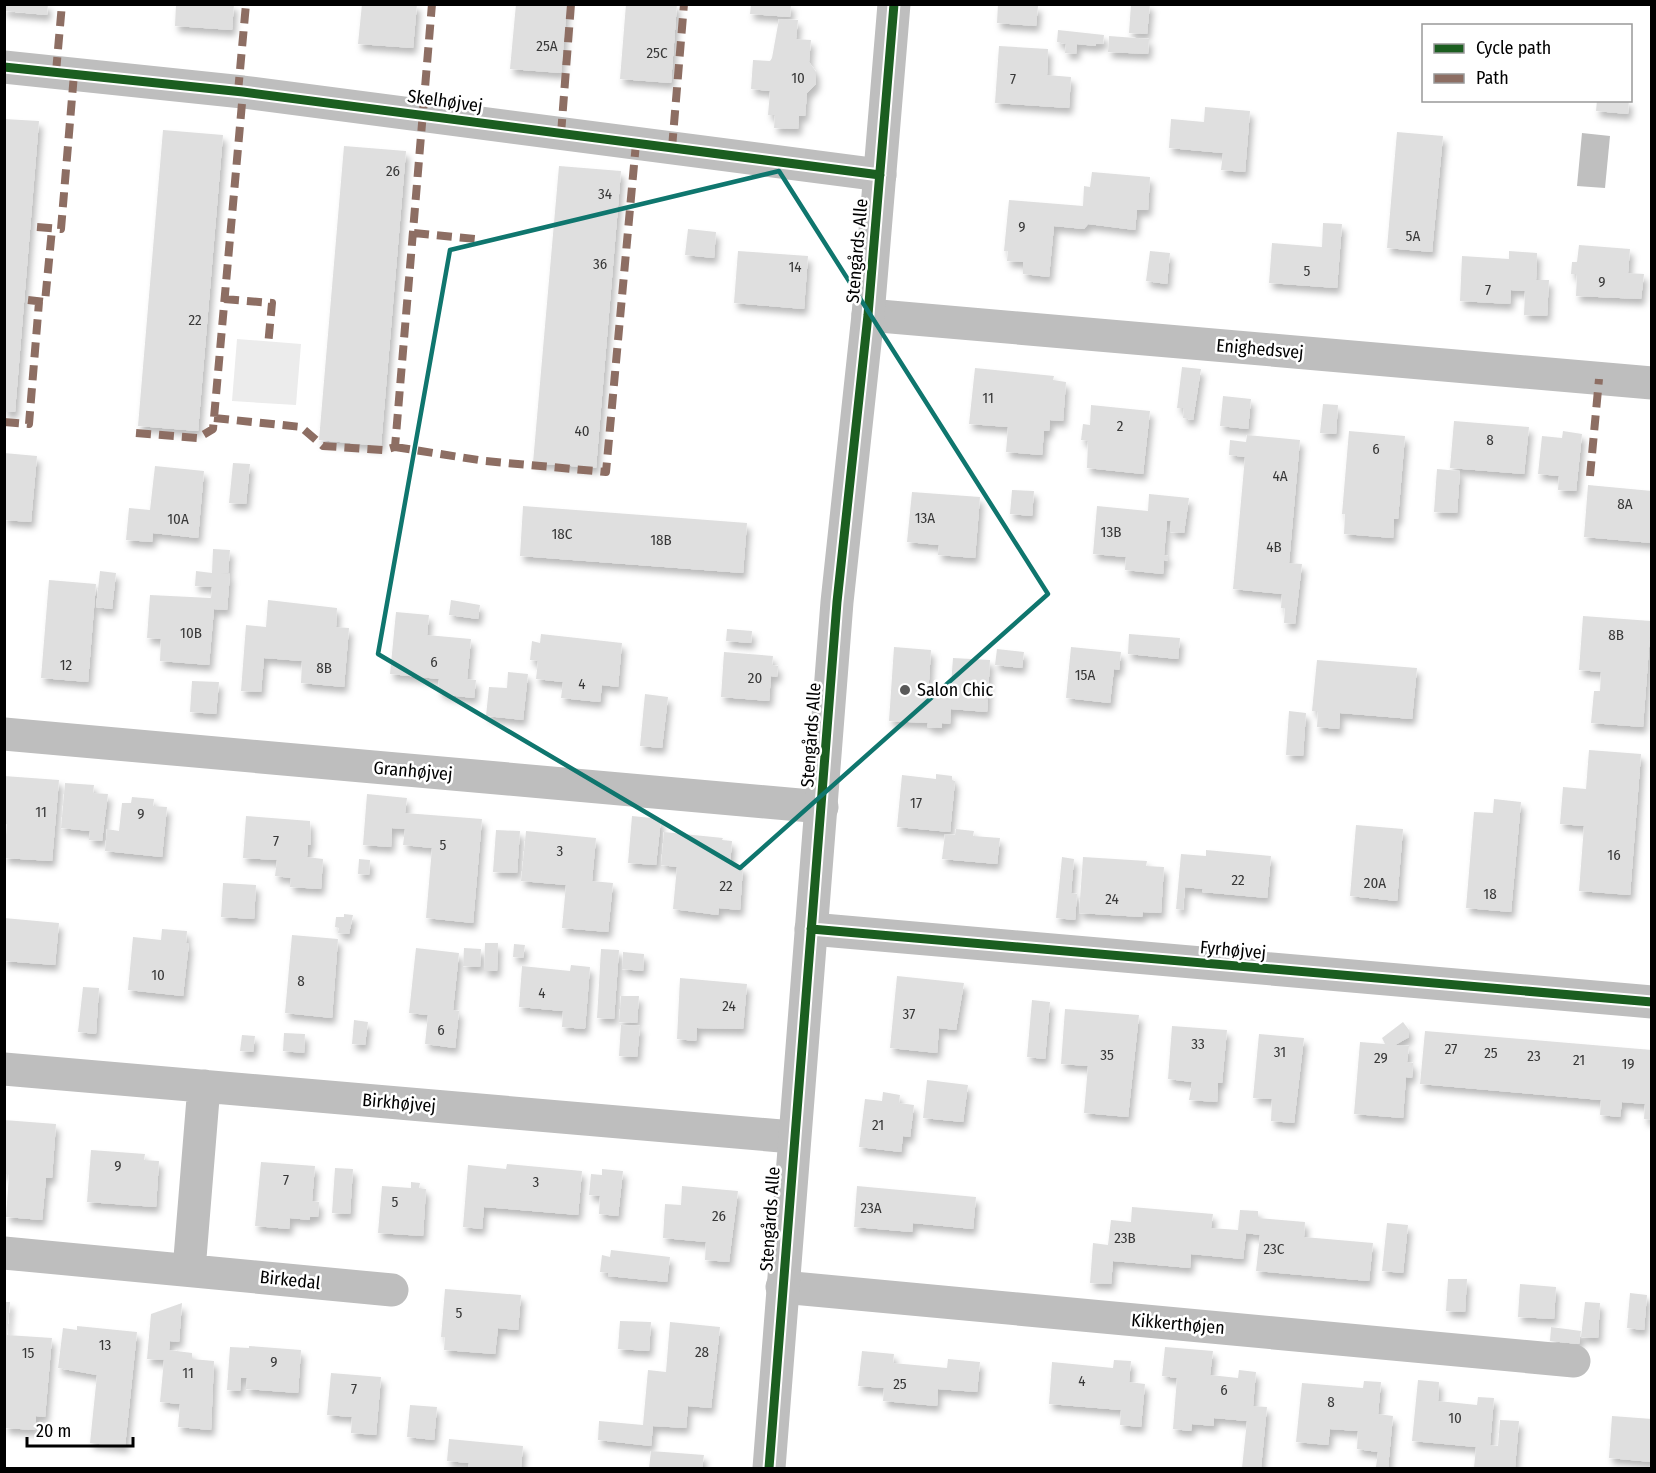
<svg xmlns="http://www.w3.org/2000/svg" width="1656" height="1473" font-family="'Fira Sans Condensed',sans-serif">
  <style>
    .green { fill: #ececec }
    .water { fill: #bfbfbf }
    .building { fill: #dfdfdf; filter: url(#shadow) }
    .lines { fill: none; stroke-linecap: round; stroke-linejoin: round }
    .minor { stroke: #bebebe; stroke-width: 33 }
    .tertiary { stroke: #bebebe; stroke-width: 33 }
    .quiet { stroke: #8d6e63; stroke-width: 8; stroke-dasharray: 15 8; stroke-linecap: butt }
    .cycleway-casing { stroke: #fff; stroke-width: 13 }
    .cycleway { stroke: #1b5e20; stroke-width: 9 }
    .marked { fill: none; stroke: #0f766e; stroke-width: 4.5; stroke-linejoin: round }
    .poi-dot { fill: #595959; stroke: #fff; stroke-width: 2 }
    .labels { text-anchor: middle; stroke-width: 5; stroke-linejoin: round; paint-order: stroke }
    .number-label { font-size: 15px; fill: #383838 }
    .street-label { font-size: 18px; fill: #000; stroke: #fff }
    .poi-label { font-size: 18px; fill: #000; stroke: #fff; text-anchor: start }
  </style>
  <defs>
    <filter id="shadow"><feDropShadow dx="3.5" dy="6" stdDeviation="3" flood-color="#0004"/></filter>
  </defs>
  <rect width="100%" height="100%" fill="#fff"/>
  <path class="green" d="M237,339L301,344L296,405L232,401Z"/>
  <path class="water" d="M1582,133L1610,136L1605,188L1577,186Z"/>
  <path class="building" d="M4,4H48L47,15L4,11Z
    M176,4H234L232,30L175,26Z
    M362,4H417L413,48L358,44Z
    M516,4H567L561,73L510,69Z
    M626,4H677L671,83L620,79Z
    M751,4H791L790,17L750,14Z
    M998,4L1038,6L1036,26L997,23Z
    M1131,4H1150L1147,34L1129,33Z
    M779,19L798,20L796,39L811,40L809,62L816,72V84L807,93L805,116H799L798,129L774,128L775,115H768L770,91L751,89L753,60L770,61L772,58Z
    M1058,30L1104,35L1103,44H1096V46L1077,44L1076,54L1065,53L1066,44L1057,42Z
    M1109,36L1149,39L1148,54L1108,52Z
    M999,46L1048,49L1047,75L1071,77L1069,108L995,103Z
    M1597,100H1629L1628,114L1596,111Z
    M1205,107L1250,111L1245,172L1221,170L1223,153L1169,148L1171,119L1204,122Z
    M4,119L39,121L15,412H4Z
    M163,130L223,135L198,431L138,426Z
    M1397,132L1443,136L1432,252L1387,248Z
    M344,146L406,151L381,446L319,440Z
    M559,166L621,171L596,468L533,463Z
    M1092,172L1150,177L1148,210H1137L1135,230L1088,224L1084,229L1054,226L1049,277L1023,274V262L1007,261L1008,251H1004L1009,200L1083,206L1084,186L1090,187Z
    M1323,223L1342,224L1337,288L1269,283L1272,243L1322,247Z
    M688,229L716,232L714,258L685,255Z
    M1579,245L1630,249L1628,273L1644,274L1641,299L1576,296L1577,274H1571L1572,262H1577Z
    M738,251L808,256L804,309L734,303Z
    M1150,251L1170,253L1167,284L1146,281Z
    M1509,251L1537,253L1536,280H1549L1547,316L1524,315L1525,291L1511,290L1510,304L1460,301L1462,256L1509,259Z
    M1182,367L1201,369L1193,420L1183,418L1184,408H1177Z
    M975,368L1054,376L1053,380L1066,382L1063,421L1050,420L1049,431H1044L1042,455L1006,452L1008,427L969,424Z
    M1223,396L1251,399L1248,429L1220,426Z
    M1323,404L1338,405L1336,434L1320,433Z
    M1091,405L1150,411L1143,474L1087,468L1088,441L1081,440L1083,424L1090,425Z
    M1454,421L1529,427L1524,474L1450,468Z
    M1349,431L1405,436L1398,519H1394L1393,538L1344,534L1345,514H1342Z
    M1563,431L1582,434L1576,491L1558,490L1559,476L1538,474L1542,436L1562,438Z
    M1247,435L1300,440L1289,563L1302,564L1295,624L1284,623L1285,608H1281L1282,594L1233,589L1245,457L1229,455L1230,440L1246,442Z
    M4,453L37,456L31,522L4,520Z
    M233,463L250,464L246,504L229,503Z
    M155,466L204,471L198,538L153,533L152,542L126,540L129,508L150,510Z
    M1437,469L1460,471L1457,513L1434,512Z
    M1588,485L1652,491V543L1584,537Z
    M1012,490L1034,491L1032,516L1010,514Z
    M912,492L980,497L975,558L938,555L939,545L907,542Z
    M1149,494L1189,498L1184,533L1170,532L1171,521H1167L1164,555L1168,556V561L1164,560L1163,574L1125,570L1126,557L1093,554L1097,506L1148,511Z
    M523,506L747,523L743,573L520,556Z
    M213,549L230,550L228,573H218L230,574L227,610L214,609L209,665L160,661L161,639L147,638L150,595L211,598L212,587L195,586L196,571L212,573Z
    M100,571L116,573L112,609L96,607Z
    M49,580L96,584L88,682L41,678Z
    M268,600L337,608L336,627L349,628L344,687L301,683L302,661L264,658L261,692L241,691L246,625L266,627Z
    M451,600L480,605L478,619L449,615Z
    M396,612L429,615L427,635L471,639L467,679L476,680L474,698L447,695L438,691L439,679L390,674Z
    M1583,616L1651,621L1643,727L1591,723L1594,691H1600L1601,672L1579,670Z
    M727,629L752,631L751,643L726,641Z
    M541,634L622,643L618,687L602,685L600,702L561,698L563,682L536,679L538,661L530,660L532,641L540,643Z
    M1129,634L1180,638L1178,659L1128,654Z
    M894,647L931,650L928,696L950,698L953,658L990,660L987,712L951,709L950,724L942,723V728L927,727L928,723L889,721Z
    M1071,647L1121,652L1119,670L1114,669L1110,703L1066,698Z
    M997,649L1024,652L1022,668L995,665Z
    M724,652L773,656L772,665L778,666L777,677L771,676L769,701L721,697Z
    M1317,660L1417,668L1412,719L1340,713L1339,729L1317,727L1318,711H1312Z
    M508,672L528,674L523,720L486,716L489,687L507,688Z
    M192,681L219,682L216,714L190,712Z
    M645,694L668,697L662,748L640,746Z
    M1289,711L1306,713L1303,756L1286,755Z
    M1589,750L1641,754L1630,895L1579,891L1584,826L1560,824L1563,787L1586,789Z
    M936,774L952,776V780L955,781L950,832L897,827L902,775L936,779Z
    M4,776L59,780L52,861L4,858L7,824H4Z
    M65,783L94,785L93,793L108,794L102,841L89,840L90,831L61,828Z
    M367,794L407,798L405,813L482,819L473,923L426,918L432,848L403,845L405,829L392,828L391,847L363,845Z
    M132,797L154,799L153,806L167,807L162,857L105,851L107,829L119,831L122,803H131Z
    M1494,799L1521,802L1511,912L1466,908L1474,812L1493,813Z
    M246,816L310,821L311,845H308L307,857L323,859L321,889L290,887L291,878L275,876L277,860L243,858Z
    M632,816L661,819L656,865L628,863Z
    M1356,825L1403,829L1397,901L1350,896Z
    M956,829L974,831L973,836L1000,838L997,864L942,859L945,834L955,835Z
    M496,830L520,831L517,873L493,872Z
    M526,831L596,838L592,881L613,883L608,932L562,928L566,885L521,881Z
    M664,832L723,838L722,840L732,841L730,865L743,867L740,910L719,908L718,915L673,909L677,867L661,865Z
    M1206,850L1271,856L1267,898L1202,892L1203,889L1185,887L1183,910L1176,909L1181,854L1206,856Z
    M1062,857L1074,859L1071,893L1077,894L1075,920L1056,918Z
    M1083,857L1147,861L1146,866L1164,867L1161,913L1143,912L1142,917L1079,913Z
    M359,859L370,860L369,875L358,874Z
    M223,883L256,885L254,919L221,917Z
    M344,914L353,915L349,934L338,933L339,928L335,927L336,917H344Z
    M4,918L59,923L55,965L4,961Z
    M162,929L187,931L186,943H189L183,996L128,990L133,937L161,940Z
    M292,935L338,939L332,1018L285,1013Z
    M485,943H498L497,971H484Z
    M514,944L525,945L523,958L513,957Z
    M416,948L459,953L453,1010L459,1011L455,1048L425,1044L428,1015L409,1013Z
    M464,948L481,949L480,967L463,966Z
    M601,949L619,950L614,1019L597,1018Z
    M623,952L644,954L643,971L622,969Z
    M571,965L590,967L585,1029L562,1027L563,1011L519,1007L522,966L570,971Z
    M897,976L964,983L956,1030L939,1028L937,1053L890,1048Z
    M680,978L747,984L743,1029L697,1028L696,1041L677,1039Z
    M83,987L99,988L96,1034L78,1032Z
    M621,996H639L637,1023L619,1022Z
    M1032,1000L1050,1002L1045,1059L1027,1057Z
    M1065,1009L1139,1015L1128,1117L1084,1113L1088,1066L1061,1064Z
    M354,1020L368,1022L365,1045L352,1044Z
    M1403,1022L1409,1030V1037L1395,1045L1409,1046L1407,1062L1413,1063L1412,1078L1406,1077L1403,1118L1354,1114L1360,1042L1385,1044L1382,1038Z
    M621,1025L640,1026L637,1057L619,1056Z
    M1172,1026L1227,1030L1222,1083H1218L1217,1102L1189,1100L1192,1082L1168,1079Z
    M1425,1031L1652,1050V1120L1644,1119L1645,1104L1622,1102L1620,1117L1600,1115L1601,1100L1420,1084Z
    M284,1033L305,1034L304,1053L283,1051Z
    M1259,1034L1304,1038L1294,1123L1271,1121L1272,1099L1253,1098Z
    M242,1035L255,1036L253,1052L240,1051Z
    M927,1080L968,1085L963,1122L923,1118Z
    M883,1092L900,1095L899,1103L914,1105L910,1137L903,1136L901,1152L859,1147L865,1099L882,1101Z
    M4,1120L56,1124L52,1178H46L42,1220L6,1217L9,1174H4Z
    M91,1150L145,1154L144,1160L159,1161L156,1207L87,1202Z
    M261,1162L315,1166L312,1201L319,1202L318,1217H310V1220L290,1218L289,1229L255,1226Z
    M507,1164L582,1171L578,1215L484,1207L482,1229L463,1227L468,1165L506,1169Z
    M335,1168L353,1169L350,1214L332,1213Z
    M602,1169L623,1171L618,1216L599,1214L600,1196L589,1195L591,1174L602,1175Z
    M411,1182L420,1183L419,1188L426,1189L423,1236L378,1233L382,1186L411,1188Z
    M682,1186L738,1191L729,1262L705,1260L706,1242L663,1238L665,1204L681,1205Z
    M857,1186L976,1197L973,1229L913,1223L912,1232L854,1227Z
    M1132,1207L1213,1214L1211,1228L1238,1230L1240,1210L1258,1211V1218L1305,1222L1304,1237L1373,1243L1369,1281L1256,1271L1260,1235L1246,1233L1243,1259L1191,1254L1190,1268L1113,1261L1111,1284L1090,1283L1093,1243L1108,1245L1111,1220L1131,1222Z
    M1387,1223L1408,1225L1403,1273L1382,1271Z
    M611,1250L670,1257L667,1282L608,1276V1273L600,1272L602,1255L610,1257Z
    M1448,1279H1467L1465,1312L1446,1311Z
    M1520,1284L1556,1287L1554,1319L1518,1317Z
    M445,1289L521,1295L518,1330L498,1328L495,1354L444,1350L445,1337H441Z
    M1630,1293L1647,1295L1644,1330L1627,1328Z
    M4,1302H10L7,1335L52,1338L45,1417L36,1416L35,1430L5,1428Z
    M1585,1302L1600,1303L1598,1338L1581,1337Z
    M182,1303L179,1342L170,1341L169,1350L192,1353V1359L214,1361L211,1430L178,1427L180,1404L160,1402L164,1360L147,1359L151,1314Z
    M620,1321L651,1322L649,1351L618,1349Z
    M670,1322L720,1327L711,1408L688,1406L686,1428L653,1426L651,1446L598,1440L599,1421L643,1425L648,1370L666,1372Z
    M77,1326L137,1332L125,1447L90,1443L97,1375L58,1368L63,1328L77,1330Z
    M1551,1327L1581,1331L1579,1344L1550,1341Z
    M249,1346L301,1350L298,1393L246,1389L247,1378H241L240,1391L227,1390L230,1347L249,1348Z
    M1165,1347L1213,1351L1210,1375L1238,1378L1239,1370L1256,1372L1253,1406L1267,1407L1261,1468H1242L1247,1421L1214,1418V1426L1192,1424L1191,1431L1173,1429L1177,1378L1162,1376Z
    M862,1351L894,1354L893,1363L947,1368L948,1359L980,1362L977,1392L938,1389L937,1406L883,1401L884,1388L858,1386Z
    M1114,1360L1131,1361L1129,1382L1145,1384L1141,1427L1120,1425L1121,1410L1049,1404L1052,1362L1113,1368Z
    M331,1373L381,1377L376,1435L351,1433L352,1417L327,1415Z
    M1418,1380L1439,1382L1438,1401L1477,1405L1478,1397L1494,1398L1490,1445L1498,1446L1500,1420L1519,1421L1515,1468H1474L1476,1447L1412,1441Z
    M1364,1381L1381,1382L1378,1414L1393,1416L1388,1468L1376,1467L1378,1452L1357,1449L1358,1431L1330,1429L1328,1445L1296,1442L1302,1383L1363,1388Z
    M410,1405L437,1407L434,1440L407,1437Z
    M1612,1416L1652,1419V1462L1609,1458Z
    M449,1439L523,1446L521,1468H468L469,1463L447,1461Z
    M651,1451L704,1455L702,1468H649Z"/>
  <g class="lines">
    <path class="minor" d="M4,67L243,92L880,175
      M868,315L1652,383
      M4,734L822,807
      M811,929L1652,1002
      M4,1069L793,1137
      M4,1253L392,1290
      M189,1270L204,1086
      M782,1287L1574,1361"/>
    <path class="tertiary" d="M769,1468L837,602L868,315L894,4"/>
    <path class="quiet" d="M56,72L62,4
      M238,92L246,4
      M561,134L571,4
      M672,148L684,4
      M37,227L61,229L74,74
      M414,233L476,239
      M224,299L272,303L268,346
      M28,300L45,302L52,229
      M214,418L301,427L323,446L384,450L395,447L432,4
      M4,422L29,424L39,302
      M136,433L198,438L213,429L243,92
      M395,447L485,461L606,472L636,143
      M1590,476L1599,379"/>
    <defs>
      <path id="cycleway" d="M4,67L243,92L880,175
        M811,929L1652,1002
        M769,1468L837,602L868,315L894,4"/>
    </defs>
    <use href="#cycleway" class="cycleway-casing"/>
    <use href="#cycleway" class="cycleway"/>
  </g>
  <path class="marked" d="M779,171L1048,594L740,868L378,654L450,250Z"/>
  <circle class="poi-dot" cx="905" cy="690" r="6"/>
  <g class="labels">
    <g class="number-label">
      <text x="547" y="51">25A</text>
      <text x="657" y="58">25C</text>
      <text x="798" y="83">10</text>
      <text x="1013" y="84">7</text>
      <text x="393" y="176">26</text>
      <text x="605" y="199">34</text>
      <text x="1022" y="232">9</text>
      <text x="1413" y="241">5A</text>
      <text x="600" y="269">36</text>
      <text x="795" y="272">14</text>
      <text x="1307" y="276">5</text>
      <text x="1602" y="287">9</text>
      <text x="1488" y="295">7</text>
      <text x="195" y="325">22</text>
      <text x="988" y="403">11</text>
      <text x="1120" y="431">2</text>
      <text x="582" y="436">40</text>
      <text x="1490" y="445">8</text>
      <text x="1376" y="454">6</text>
      <text x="1280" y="481">4A</text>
      <text x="1625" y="509">8A</text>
      <text x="925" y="523">13A</text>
      <text x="178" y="524">10A</text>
      <text x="1111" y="537">13B</text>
      <text x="562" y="539">18C</text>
      <text x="661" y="545">18B</text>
      <text x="1274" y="552">4B</text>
      <text x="191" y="638">10B</text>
      <text x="1616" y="640">8B</text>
      <text x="434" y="667">6</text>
      <text x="66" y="670">12</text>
      <text x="324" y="673">8B</text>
      <text x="1085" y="680">15A</text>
      <text x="755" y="683">20</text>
      <text x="582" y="689">4</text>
      <text x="916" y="808">17</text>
      <text x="41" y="817">11</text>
      <text x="141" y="819">9</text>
      <text x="276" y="846">7</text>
      <text x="443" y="850">5</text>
      <text x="560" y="856">3</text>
      <text x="1614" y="860">16</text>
      <text x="1238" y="885">22</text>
      <text x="1375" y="888">20A</text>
      <text x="726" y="891">22</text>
      <text x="1490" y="899">18</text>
      <text x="1112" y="904">24</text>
      <text x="158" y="980">10</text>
      <text x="301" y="986">8</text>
      <text x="542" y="998">4</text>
      <text x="729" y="1011">24</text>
      <text x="909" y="1019">37</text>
      <text x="441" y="1035">6</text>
      <text x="1198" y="1049">33</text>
      <text x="1451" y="1054">27</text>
      <text x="1280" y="1057">31</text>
      <text x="1491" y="1058">25</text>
      <text x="1107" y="1060">35</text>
      <text x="1534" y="1061">23</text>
      <text x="1381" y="1063">29</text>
      <text x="1579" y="1065">21</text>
      <text x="1628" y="1069">19</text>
      <text x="878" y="1130">21</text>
      <text x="118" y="1171">9</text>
      <text x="286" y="1185">7</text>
      <text x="536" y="1187">3</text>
      <text x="395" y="1207">5</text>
      <text x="871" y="1213">23A</text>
      <text x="719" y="1221">26</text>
      <text x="1125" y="1243">23B</text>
      <text x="1274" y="1254">23C</text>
      <text x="459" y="1318">5</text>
      <text x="105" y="1350">13</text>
      <text x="702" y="1357">28</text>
      <text x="28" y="1358">15</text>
      <text x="274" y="1367">9</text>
      <text x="188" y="1378">11</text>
      <text x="1082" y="1386">4</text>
      <text x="900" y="1389">25</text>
      <text x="354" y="1394">7</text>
      <text x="1224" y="1395">6</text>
      <text x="1331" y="1407">8</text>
      <text x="1455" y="1423">10</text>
    </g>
    <g class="street-label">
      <text transform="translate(445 101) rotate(8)" y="6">Skelhøjvej</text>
      <text transform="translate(857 251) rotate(-85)" y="6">Stengårds Alle</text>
      <text transform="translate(1260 349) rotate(5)" y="6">Enighedsvej</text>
      <text transform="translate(811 735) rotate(-86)" y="6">Stengårds Alle</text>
      <text transform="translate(413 771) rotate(5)" y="6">Granhøjvej</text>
      <text transform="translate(1233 950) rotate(5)" y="6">Fyrhøjvej</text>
      <text transform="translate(399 1103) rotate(5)" y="6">Birkhøjvej</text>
      <text transform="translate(770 1219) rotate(-86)" y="6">Stengårds Alle</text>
      <text transform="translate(290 1280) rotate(6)" y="6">Birkedal</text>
      <text transform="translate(1178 1324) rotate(5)" y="6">Kikkerthøjen</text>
    </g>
    <g class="poi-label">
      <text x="917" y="696">Salon Chic</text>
    </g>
  </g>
  <rect width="1656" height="1473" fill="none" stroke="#000000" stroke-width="12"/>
  <rect x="1422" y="24" width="210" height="78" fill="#ffffff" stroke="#999999" stroke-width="1.5"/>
  <rect x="1434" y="44" width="30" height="9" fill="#1b5e20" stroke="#999999" stroke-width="1.5"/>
  <text x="1476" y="54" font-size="18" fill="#000000">Cycle path</text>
  <rect x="1434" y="74" width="30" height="9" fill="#8d6e63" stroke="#999999" stroke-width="1.5"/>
  <text x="1476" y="84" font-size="18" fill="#000000">Path</text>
  <path d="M27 1437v9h106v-9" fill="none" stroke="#000000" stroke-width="3"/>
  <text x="36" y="1437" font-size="18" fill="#000000" stroke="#ffffff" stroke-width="4.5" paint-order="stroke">20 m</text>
</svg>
